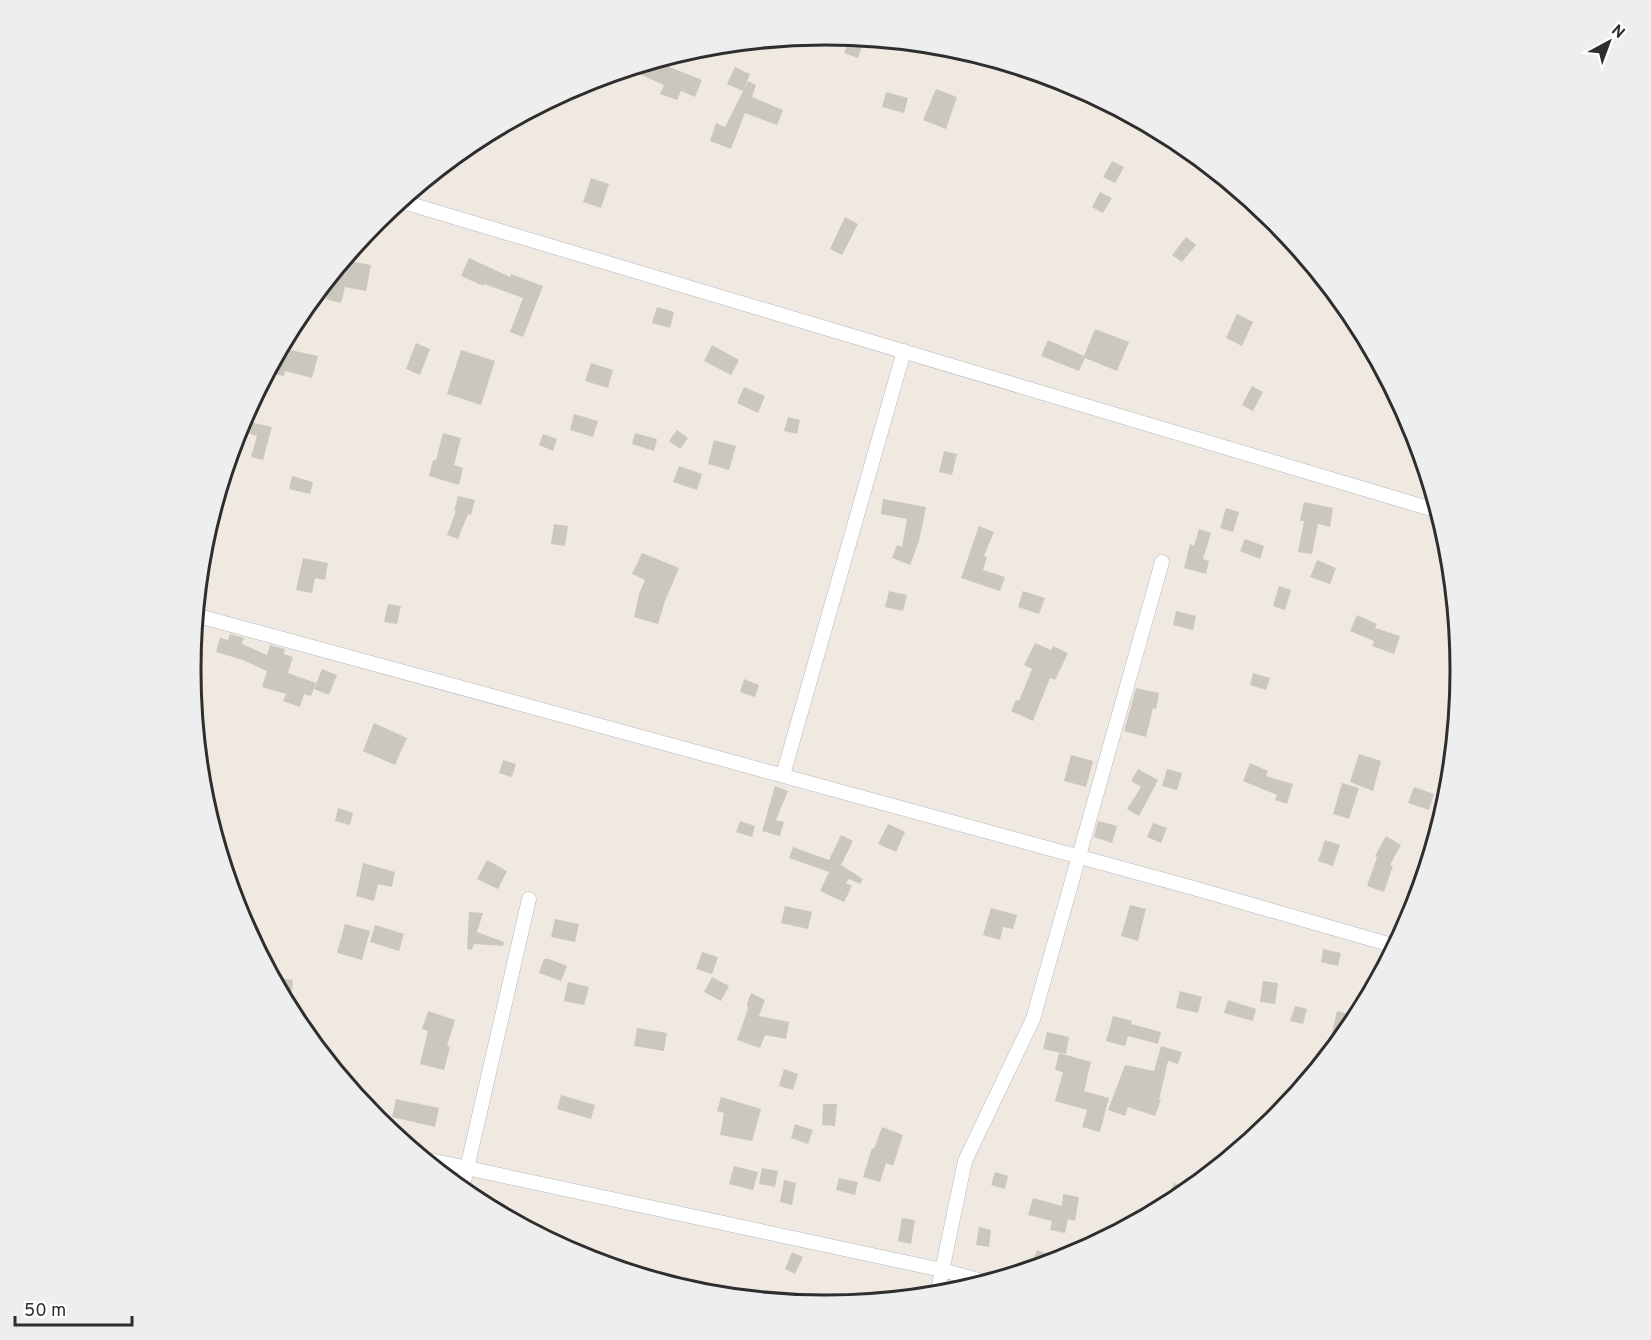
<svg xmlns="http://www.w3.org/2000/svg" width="1651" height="1340" font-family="Overpass,sans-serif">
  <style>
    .building { fill: #cbc7bf }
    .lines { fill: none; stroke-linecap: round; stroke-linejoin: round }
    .street-casing { stroke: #b4b7c1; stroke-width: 15 }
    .street { stroke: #fff; stroke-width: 14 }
    .rim { fill: none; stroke: #2e2e2e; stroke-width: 3 }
  </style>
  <rect width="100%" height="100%" fill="#efe9e1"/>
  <path class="building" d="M850,37L865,38L858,58L844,53Z
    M655,61L702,80L695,97L681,91L677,100L660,94L664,85L628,69Z
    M735,67L750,74L743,91L727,84Z
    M748,81L756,85L752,97L783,110L777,125L745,113L731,149L710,141L716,123L725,127Z
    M936,89L957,97L946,129L923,120Z
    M886,92L908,98L904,113L882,107Z
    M1112,161L1124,167L1115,183L1103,177Z
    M591,178L609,184L601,208L583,202Z
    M1100,192L1112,198L1103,213L1092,207Z
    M845,217L858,224L842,255L830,249Z
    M1186,237L1196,245L1182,262L1172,255Z
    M469,258L510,277L511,274L543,286L523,337L510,332L523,298L484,284L483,286L461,276Z
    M344,260L371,265L366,291L345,287L341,303L326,299L331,276Z
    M657,307L674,312L670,328L652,323Z
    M1237,314L1253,322L1242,346L1226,338Z
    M1095,329L1129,342L1117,371L1085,358L1079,371L1041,356L1048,340L1084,356Z
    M416,343L430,349L420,375L406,369Z
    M712,345L739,360L731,375L704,361Z
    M281,348L318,356L312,378L285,371L284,376L267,373Z
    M461,350L495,361L481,405L447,394Z
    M591,363L613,370L608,388L585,381Z
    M1252,386L1263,392L1253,411L1242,405Z
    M744,387L765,396L758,413L737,403Z
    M574,414L598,421L593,437L570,430Z
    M788,417L800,420L797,434L784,431Z
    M250,422L272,427L263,460L251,457L257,436L247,433Z
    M677,430L688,438L680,449L669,441Z
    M443,433L461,438L454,465L463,468L459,485L429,476L433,460H436Z
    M635,433L657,439L654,451L632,444Z
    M543,434L557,439L553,451L539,445Z
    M714,440L736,446L729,470L708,464Z
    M944,451L957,454L952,475L939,472Z
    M679,466L702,474L697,490L673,482Z
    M292,476L313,482L310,494L289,489Z
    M458,496L475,500L471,515L468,514L458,539L447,535L456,511H454Z
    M883,499L926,507L919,541L910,565L892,558L897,545L902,547L907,519L881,514Z
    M1304,502L1333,508L1330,527L1318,524L1312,554L1298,552L1304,521H1300Z
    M1226,508L1239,512L1233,532L1220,528Z
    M554,524L568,526L565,546L551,544Z
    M979,526L994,532L984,556L987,557L983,570L1005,577L1000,591L961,578Z
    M1199,529L1211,533L1203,559L1209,561L1206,574L1184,568L1190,544L1194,546Z
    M1245,539L1264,546L1260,559L1240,551Z
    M642,553L679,568L665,601L658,624L634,617L639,594L645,580L632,574Z
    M303,558L328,563L325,580L315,578L312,593L296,590Z
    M1317,560L1336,568L1330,584L1310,577Z
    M1279,586L1291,590L1285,610L1273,606Z
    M889,591L907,595L903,611L885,607Z
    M1023,591L1045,598L1039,614L1018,607Z
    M388,604L401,606L397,624L384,622Z
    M1176,611L1196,616L1193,630L1173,625Z
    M1357,615L1377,624L1375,628L1400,636L1394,654L1372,646L1374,641L1350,631Z
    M230,634L244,638L242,644L267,655L270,645L285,649L284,654L293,657L288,673L316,683L311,696L304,694L300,707L283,701L286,694L262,687L267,671L243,660L216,652L220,638L228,640Z
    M1035,643L1051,650L1053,646L1068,653L1055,680L1050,678L1033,721L1011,711L1016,700L1019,701L1032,669L1024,665Z
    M322,669L337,675L329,695L314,689Z
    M1253,673L1270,678L1266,690L1250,685Z
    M744,679L759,685L755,697L740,692Z
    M1136,688L1159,693L1156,709L1153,708L1146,737L1124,731Z
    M374,723L407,738L395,765L363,751Z
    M1359,754L1381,761L1373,791L1350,782Z
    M1071,755L1093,761L1086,787L1064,781Z
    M503,760L516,764L512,777L499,773Z
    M1250,763L1268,771L1266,776L1293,784L1287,804L1275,800L1277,795L1243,781Z
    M1138,769L1158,780L1139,816L1127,809L1141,787L1131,781Z
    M1167,769L1182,773L1177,790L1162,786Z
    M1342,783L1359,788L1349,819L1333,814Z
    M775,786L788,791L776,820L784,822L780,836L762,831Z
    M1414,787L1434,794L1429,810L1408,803Z
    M338,808L353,813L350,825L335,821Z
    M740,821L755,826L752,837L736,832Z
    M1098,821L1117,826L1112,843L1094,837Z
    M1153,823L1167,828L1161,843L1147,837Z
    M888,824L905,832L896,852L878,844Z
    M841,835L853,841L841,865L863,879L860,884L849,879L846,883L852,886L844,902L820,891L829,872L789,858L793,847L829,860Z
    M1386,836L1401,845L1390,865L1393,866L1384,892L1367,886L1377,857L1375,856Z
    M1325,840L1340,845L1333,866L1318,861Z
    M487,860L507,871L498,889L477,879Z
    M363,863L395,872L392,887L378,884L374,901L356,896Z
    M1130,905L1146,909L1138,941L1121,936Z
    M785,906L812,912L808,929L781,923Z
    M991,908L1017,915L1013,929L1003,927L1000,940L983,935Z
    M469,912L483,913L477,932L504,942L503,946L474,944L472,950L467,949Z
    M555,919L579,924L575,942L551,937Z
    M345,924L370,931L362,960L337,953Z
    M375,925L404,934L399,951L370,942Z
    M1323,949L1341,953L1338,966L1321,962Z
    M702,952L718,957L712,974L696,969Z
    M544,959H549L567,966L561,981L539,973Z
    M712,977L729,986L721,1001L704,992Z
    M279,978L293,980L290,1009L278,987Z
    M1263,981L1278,983L1275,1004L1260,1002Z
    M568,982L589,987L584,1005L564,1001Z
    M1180,991L1202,997L1198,1013L1176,1008Z
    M751,993L765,1000L759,1016L789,1022L786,1039L765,1035L760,1048L737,1040L748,1009L747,1004Z
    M1228,1000L1256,1009L1253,1021L1224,1013Z
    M1295,1006L1307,1009L1303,1024L1290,1021Z
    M428,1011L455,1020L447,1046L450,1047L444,1070L420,1064L428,1031L422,1029Z
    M1337,1011L1358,1016L1343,1036L1332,1033Z
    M1113,1016L1132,1021L1131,1024L1161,1032L1158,1044L1128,1036L1125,1046L1106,1041Z
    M637,1028L667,1033L664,1051L634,1046Z
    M1047,1032L1069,1037L1066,1054L1043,1049Z
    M1161,1046L1182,1052L1178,1064L1168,1061L1159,1100H1161L1155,1116L1128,1107L1125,1116L1108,1110L1125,1065L1154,1071Z
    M1059,1053L1091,1062L1084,1091L1109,1098L1100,1132L1082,1127L1087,1110L1055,1101L1063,1072L1055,1070Z
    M784,1069L798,1074L793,1090L779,1086Z
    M561,1095L595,1105L591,1119L557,1109Z
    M721,1097L761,1109L752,1141L720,1135L724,1113L717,1111Z
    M396,1099L439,1108L435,1127L392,1117Z
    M823,1104H837L835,1126L822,1125Z
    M795,1124L813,1130L808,1144L791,1138Z
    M882,1127L903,1135L893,1166L886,1163L880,1182L863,1177L872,1148L874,1149Z
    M734,1166L758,1172L753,1190L729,1184Z
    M762,1168L778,1171L775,1187L759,1184Z
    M995,1172L1008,1176L1005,1189L991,1185Z
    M839,1178L858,1182L855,1195L836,1190Z
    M784,1180L796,1183L792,1205L780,1202Z
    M1174,1183L1190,1189L1178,1199L1165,1206Z
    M1063,1194L1079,1197L1075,1221L1068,1219L1065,1233L1050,1230L1052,1221L1028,1215L1033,1198L1062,1206Z
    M902,1218L915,1220L911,1244L898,1241Z
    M979,1227L991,1230L989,1247L976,1245Z
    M1037,1250L1061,1260L1029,1269Z
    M792,1252L803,1257L795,1274L785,1269Z"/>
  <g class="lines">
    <defs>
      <path id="street" d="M400,201L1438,511
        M195,615L1190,887L1395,946
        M783,775L904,351
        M425,1159L942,1270L986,1282
        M462,1190L529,899
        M937,1295L965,1161L1033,1019L1162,562"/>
    </defs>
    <use href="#street" class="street-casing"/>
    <use href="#street" class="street"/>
  </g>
  <path d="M0 0H1651V1340H0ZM825 45H826A624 624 0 0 1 1450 669V671A624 624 0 0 1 826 1295H825A624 624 0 0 1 201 671V669A624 624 0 0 1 825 45Z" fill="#eee" fill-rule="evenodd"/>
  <path class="rim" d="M825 45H826A624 624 0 0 1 1450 669V671A624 624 0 0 1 826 1295H825A624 624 0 0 1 201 671V669A624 624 0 0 1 825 45Z"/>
  <g transform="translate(1609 42) rotate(41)" stroke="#ffffff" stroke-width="4.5" paint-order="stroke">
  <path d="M0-4.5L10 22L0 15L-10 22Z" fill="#2e2e2e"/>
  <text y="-9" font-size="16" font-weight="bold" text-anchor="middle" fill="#2e2e2e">N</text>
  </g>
  <path d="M15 1316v9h117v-9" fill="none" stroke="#2e2e2e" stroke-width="3"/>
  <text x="24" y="1316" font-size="18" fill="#2e2e2e" stroke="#ffffff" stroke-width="4.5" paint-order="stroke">50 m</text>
</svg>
